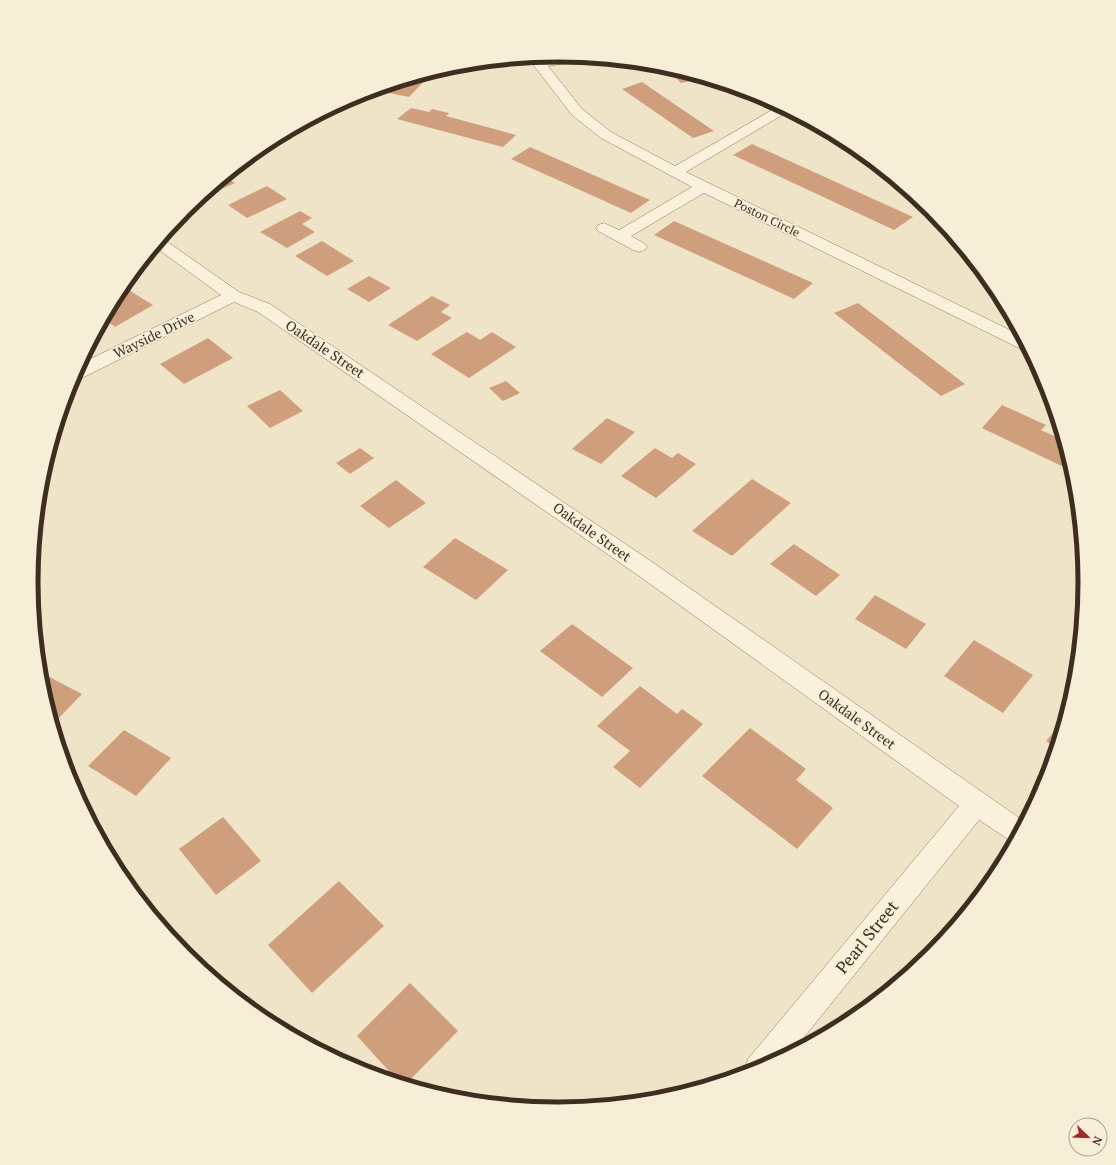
<svg xmlns="http://www.w3.org/2000/svg" width="1116" height="1165" font-family="'PT Serif',serif">
  <style>
    .building { fill: #cf9f7d }
    .lines { fill: none; stroke-linecap: round; stroke-linejoin: round }
    .minor-casing { stroke: #8d765c; stroke-width: 1 }
    .minor { fill: #faf1dc; fill-rule: evenodd }
    .labels { text-anchor: middle; stroke-width: 3.5; stroke-linejoin: round; paint-order: stroke }
    .far-street-label { font-size: 12px; fill: #3d2e20; stroke: #f7eed8 }
    .street-label { font-size: 14px; fill: #3d2e20; stroke: #f7eed8 }
    .near-street-label { font-size: 17px; fill: #3d2e20; stroke: #f7eed8 }
    .rim { fill: none; stroke: #3d2e20; stroke-width: 5 }
  </style>
  <rect width="100%" height="100%" fill="#f0e4c8"/>
  <path class="building" d="M676,70L703,78L681,83L670,72Z
    M433,72L409,97L384,92L391,85Z
    M642,82L714,131L693,138L622,89Z
    M411,108L429,112L432,109L449,113L446,116L516,135L503,147L397,119Z
    M752,144L913,217L894,230L733,155Z
    M530,147L650,200L631,213L511,159Z
    M239,166L243,168L229,175V174Z
    M225,177L235,183L211,194L207,192Z
    M267,186L287,199L247,218L228,205Z
    M300,211L312,218L302,224L315,232L287,248L260,232Z
    M674,221L813,283L794,299L654,235Z
    M322,241L354,261L327,276L295,256Z
    M369,276L391,288L369,302L347,289Z
    M124,287L153,305L115,327L107,321L101,324L120,290Z
    M432,296L450,305L441,312L452,318L417,341L388,325Z
    M858,303L965,384L941,396L834,313Z
    M467,332L480,340L492,332L516,347L469,378L431,354Z
    M208,338L233,358L184,384L160,364Z
    M506,381L520,393L503,401L489,388Z
    M280,390L303,411L270,428L247,406Z
    M1002,405L1046,425L1041,430L1063,440L1072,471L982,428Z
    M607,418L635,432L601,464L572,449Z
    M360,448L374,458L350,474L336,463Z
    M655,448L672,458L678,453L696,464L656,498L621,476Z
    M752,479L791,503L732,556L692,531Z
    M396,480L426,503L389,528L360,506Z
    M455,538L508,570L476,600L423,567Z
    M794,544L840,575L816,596L770,564Z
    M875,595L926,624L906,649L855,619Z
    M572,624L633,668L602,697L540,651Z
    M974,640L1033,675L1003,713L944,676Z
    M40,672L82,694L53,724L41,685Z
    M640,686L677,714L682,709L703,724L640,788L613,767L630,751L597,726Z
    M1065,719L1062,728L1056,748L1046,741Z
    M750,728L806,769L796,780L833,808L797,849L702,776Z
    M124,730L171,758L136,796L88,766Z
    M223,817L261,861L216,895L179,849Z
    M339,881L384,926L312,993L268,945Z
    M410,983L458,1031L406,1084L399,1082L357,1036Z"/>
  <g class="lines">
    <defs>
      <path id="minor" d="M562,56L584,58L578,61L548,66L582,109L611,132L675,166L779,106L789,111L686,172L1020,335L1028,349L1019,348L704,193L631,236L645,244L647,247L645,250L639,252L633,250L598,231L596,228L598,225L604,223L619,230L692,187L601,138L572,115L528,58L540,57L542,59Z
        M162,238L239,292L270,304L655,564L1025,822L1014,843L979,820L793,1051L759,1069L745,1074L744,1070L748,1059L959,806L639,576L258,312L234,302L82,378L72,379L80,364L221,295L155,247Z"/>
    </defs>
    <use href="#minor" class="minor-casing"/>
    <use href="#minor" class="minor"/>
  </g>
  <g class="labels">
    <g class="far-street-label">
      <text transform="translate(767 218) rotate(26)" y="4">Poston Circle</text>
    </g>
    <g class="street-label">
      <text transform="translate(154 335) rotate(-26)" y="5">Wayside Drive</text>
      <text transform="translate(325 349) rotate(34)" y="5">Oakdale Street</text>
      <text transform="translate(592 532) rotate(35)" y="5">Oakdale Street</text>
      <text transform="translate(857 719) rotate(36)" y="5">Oakdale Street</text>
    </g>
    <g class="near-street-label">
      <text transform="translate(867 937) rotate(-51)" y="6">Pearl Street</text>
    </g>
  </g>
  <path d="M0 0H1116V1165H0ZM38 582a520 520 0 1 1 1040 0a520 520 0 1 1-1040 0Z" fill="#f7eed8" fill-rule="evenodd"/>
  <path class="rim" d="M38 582a520 520 0 1 1 1040 0a520 520 0 1 1-1040 0Z"/>
  <g transform="translate(1088 1137) rotate(113)"><circle r="19" fill="#f7eed8" stroke="#ada18e"/>
  <path d="M0-3L7 15L0 10L-7 15Z" fill="#9e2a2b"/>
  <text y="-6" font-size="11" font-weight="bold" text-anchor="middle" fill="#3d2e20">N</text>
  </g>
</svg>
